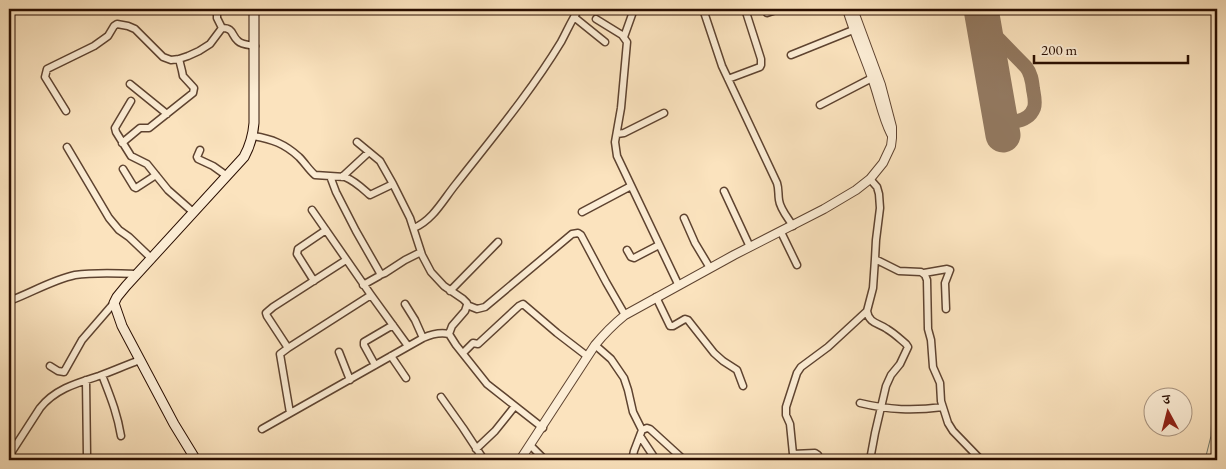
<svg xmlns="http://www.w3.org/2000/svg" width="1226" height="469" font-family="'EB Garamond','Noto Serif Devanagari',serif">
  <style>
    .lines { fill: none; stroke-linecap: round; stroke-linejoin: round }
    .stream { stroke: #70786a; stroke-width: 1 }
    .taxiway { stroke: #92785f; stroke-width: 14 }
    .runway { stroke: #92785f; stroke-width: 35 }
    .minor-casing { stroke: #5e4330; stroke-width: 9 }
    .tertiary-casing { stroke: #5e4330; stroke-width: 10 }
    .secondary-casing { stroke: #2a0e00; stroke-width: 11 }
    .minor { stroke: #fcedd5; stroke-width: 6 }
    .tertiary { stroke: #fcedd5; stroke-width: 8 }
    .secondary { stroke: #fcedd5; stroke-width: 9 }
  </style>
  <rect width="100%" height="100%" fill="#fbe3be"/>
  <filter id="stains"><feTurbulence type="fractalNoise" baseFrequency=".004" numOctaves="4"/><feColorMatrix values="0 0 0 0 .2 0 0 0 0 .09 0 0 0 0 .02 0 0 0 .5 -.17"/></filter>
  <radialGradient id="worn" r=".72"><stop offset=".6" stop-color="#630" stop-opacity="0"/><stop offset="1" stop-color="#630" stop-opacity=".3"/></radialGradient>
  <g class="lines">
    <path class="stream" d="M988,460L991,457L1000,460
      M1205,460L1211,436L1214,364L1217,362"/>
    <path class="taxiway" d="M983,21L988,28L1026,67C1031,73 1032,80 1033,89C1034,95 1036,102 1034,108C1028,124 1004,126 995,112C993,108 992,105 992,101L991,67"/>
    <path class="runway" d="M981,9L1003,135"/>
    <defs>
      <path id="minor" d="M217,9V18L222,28
        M703,9L722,66L777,183C779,189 778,194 779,200C780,209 788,218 793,226
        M767,13L779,9
        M574,17L605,42
        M596,19L622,35L627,42L621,108L615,142L617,156L678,284
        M624,37L634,9
        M791,55L853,30
        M728,79L760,67L761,65V59L745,9
        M130,84L167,114
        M131,101L115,128L116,132L131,156L147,164L168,190L193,212
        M820,105L872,78
        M66,111L45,77L47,69L94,46L108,36L114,26L117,24L128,26L135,29L163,57L171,60L179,59L188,56L199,51L210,44L222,28C234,28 231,35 238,41C242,45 250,45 255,46
        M617,134L624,133L664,113
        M253,136C272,139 285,144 299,157C305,163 309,170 315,175L345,177C355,181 362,188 370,195L393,184
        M357,142L380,161L393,184L410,218L422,255L431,272L444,286L463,299L467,303V305L465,311L452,326L449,334
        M122,143L140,128H149L193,93L194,88L183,76L182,71L179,59
        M67,147L109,218L119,230L129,237L151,258
        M200,150L197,157L198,159L213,166L227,176
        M123,169L134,187L136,188L156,175
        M330,176L336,192L356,231L380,273L379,276L363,285
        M342,177L369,152
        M870,179L877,187L879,194L880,208L876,240L875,259
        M724,191L750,247
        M312,210L371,295L408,346
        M582,212L631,186
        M684,218L695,243L710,268
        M414,228C433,220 443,200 456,184C492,138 530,93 561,42C567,31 572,19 579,9
        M781,232L797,265
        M627,250L631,257L634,258L659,245
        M924,273L947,269L950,270L945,283L946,309
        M380,275L385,273L405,260L421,252
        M314,281L297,254L298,249L326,230
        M450,291L498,242
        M656,297L670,326H673L685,319L688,320L714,353L723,361L737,370L743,386
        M9,301C31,293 52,280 75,275C95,272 116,273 137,274
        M405,304L415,320L423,338
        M467,305L477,309L485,307L572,234L578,233L581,235L606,282L625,315
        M595,345L611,359L624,378L628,390L633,412L642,430
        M288,348L267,316L266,313L273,307L346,260
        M339,352L350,380
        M463,353L473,343L478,344L519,306L523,304L557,333L587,356
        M391,356L406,378
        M375,365L364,345V342L393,325
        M50,366L58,371L64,372L82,340L114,303
        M102,375C110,396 117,412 121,436
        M86,380L87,456
        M441,397L463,428L484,460
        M860,403C889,410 913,411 943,407
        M290,413L280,354L288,348L371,295
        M262,429L423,338C432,334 440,332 449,334L456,345L487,384L543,428
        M642,430L647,428L650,429L684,460
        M640,436L656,460
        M530,445L545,460
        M476,449L495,431L515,406
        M793,454L790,424L786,415V407L797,373L801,367L828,347L867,311
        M9,456L40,408C55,389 77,383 99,376C113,371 126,365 140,360
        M632,460L634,451L642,430
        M794,460L793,454L815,453L818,455L819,460
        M870,460L875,433L886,386L891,375L900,364L908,347L906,344C900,339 894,333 887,329C879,323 869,324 867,311L873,288L875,259L899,271L921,272L925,275L927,280L928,329L931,340L933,367L940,383L941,401L948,423L953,431L981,460"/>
      <path id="tertiary" d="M847,9C854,33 864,55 872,78C879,97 882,116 891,134
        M520,460L595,345C604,334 614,324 625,315L734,255L824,209L856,190L870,179L883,163L891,146L892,138V127L881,85L853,9"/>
      <path id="secondary" d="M196,460L174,424L122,326L114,303L117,297L126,286L244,157C250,146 253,136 254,123V9"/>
    </defs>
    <use href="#minor" class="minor-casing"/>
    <use href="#tertiary" class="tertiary-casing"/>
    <use href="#secondary" class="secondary-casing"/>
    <use href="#minor" class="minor"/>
    <use href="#tertiary" class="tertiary"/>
    <use href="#secondary" class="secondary"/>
  </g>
  <rect width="1226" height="469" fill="none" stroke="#fbe3be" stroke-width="30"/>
  <rect x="10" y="10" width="1206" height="449" fill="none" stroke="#2a0e00" stroke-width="2.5"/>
  <rect x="15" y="15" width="1196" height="439" fill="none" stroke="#2a0e00"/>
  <g transform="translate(1168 412) rotate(353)"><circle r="24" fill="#fcedd5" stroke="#a89480"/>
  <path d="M0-4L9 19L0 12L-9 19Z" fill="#8f2418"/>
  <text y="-8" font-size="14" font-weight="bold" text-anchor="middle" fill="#2a0e00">उ</text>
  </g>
  <path d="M1034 55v8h154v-8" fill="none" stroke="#2a0e00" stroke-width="2.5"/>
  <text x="1041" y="55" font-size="15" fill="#2a0e00" stroke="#fcedd5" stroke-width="4" paint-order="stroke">200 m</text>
  <rect width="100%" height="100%" filter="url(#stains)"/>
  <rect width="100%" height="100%" fill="url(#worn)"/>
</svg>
